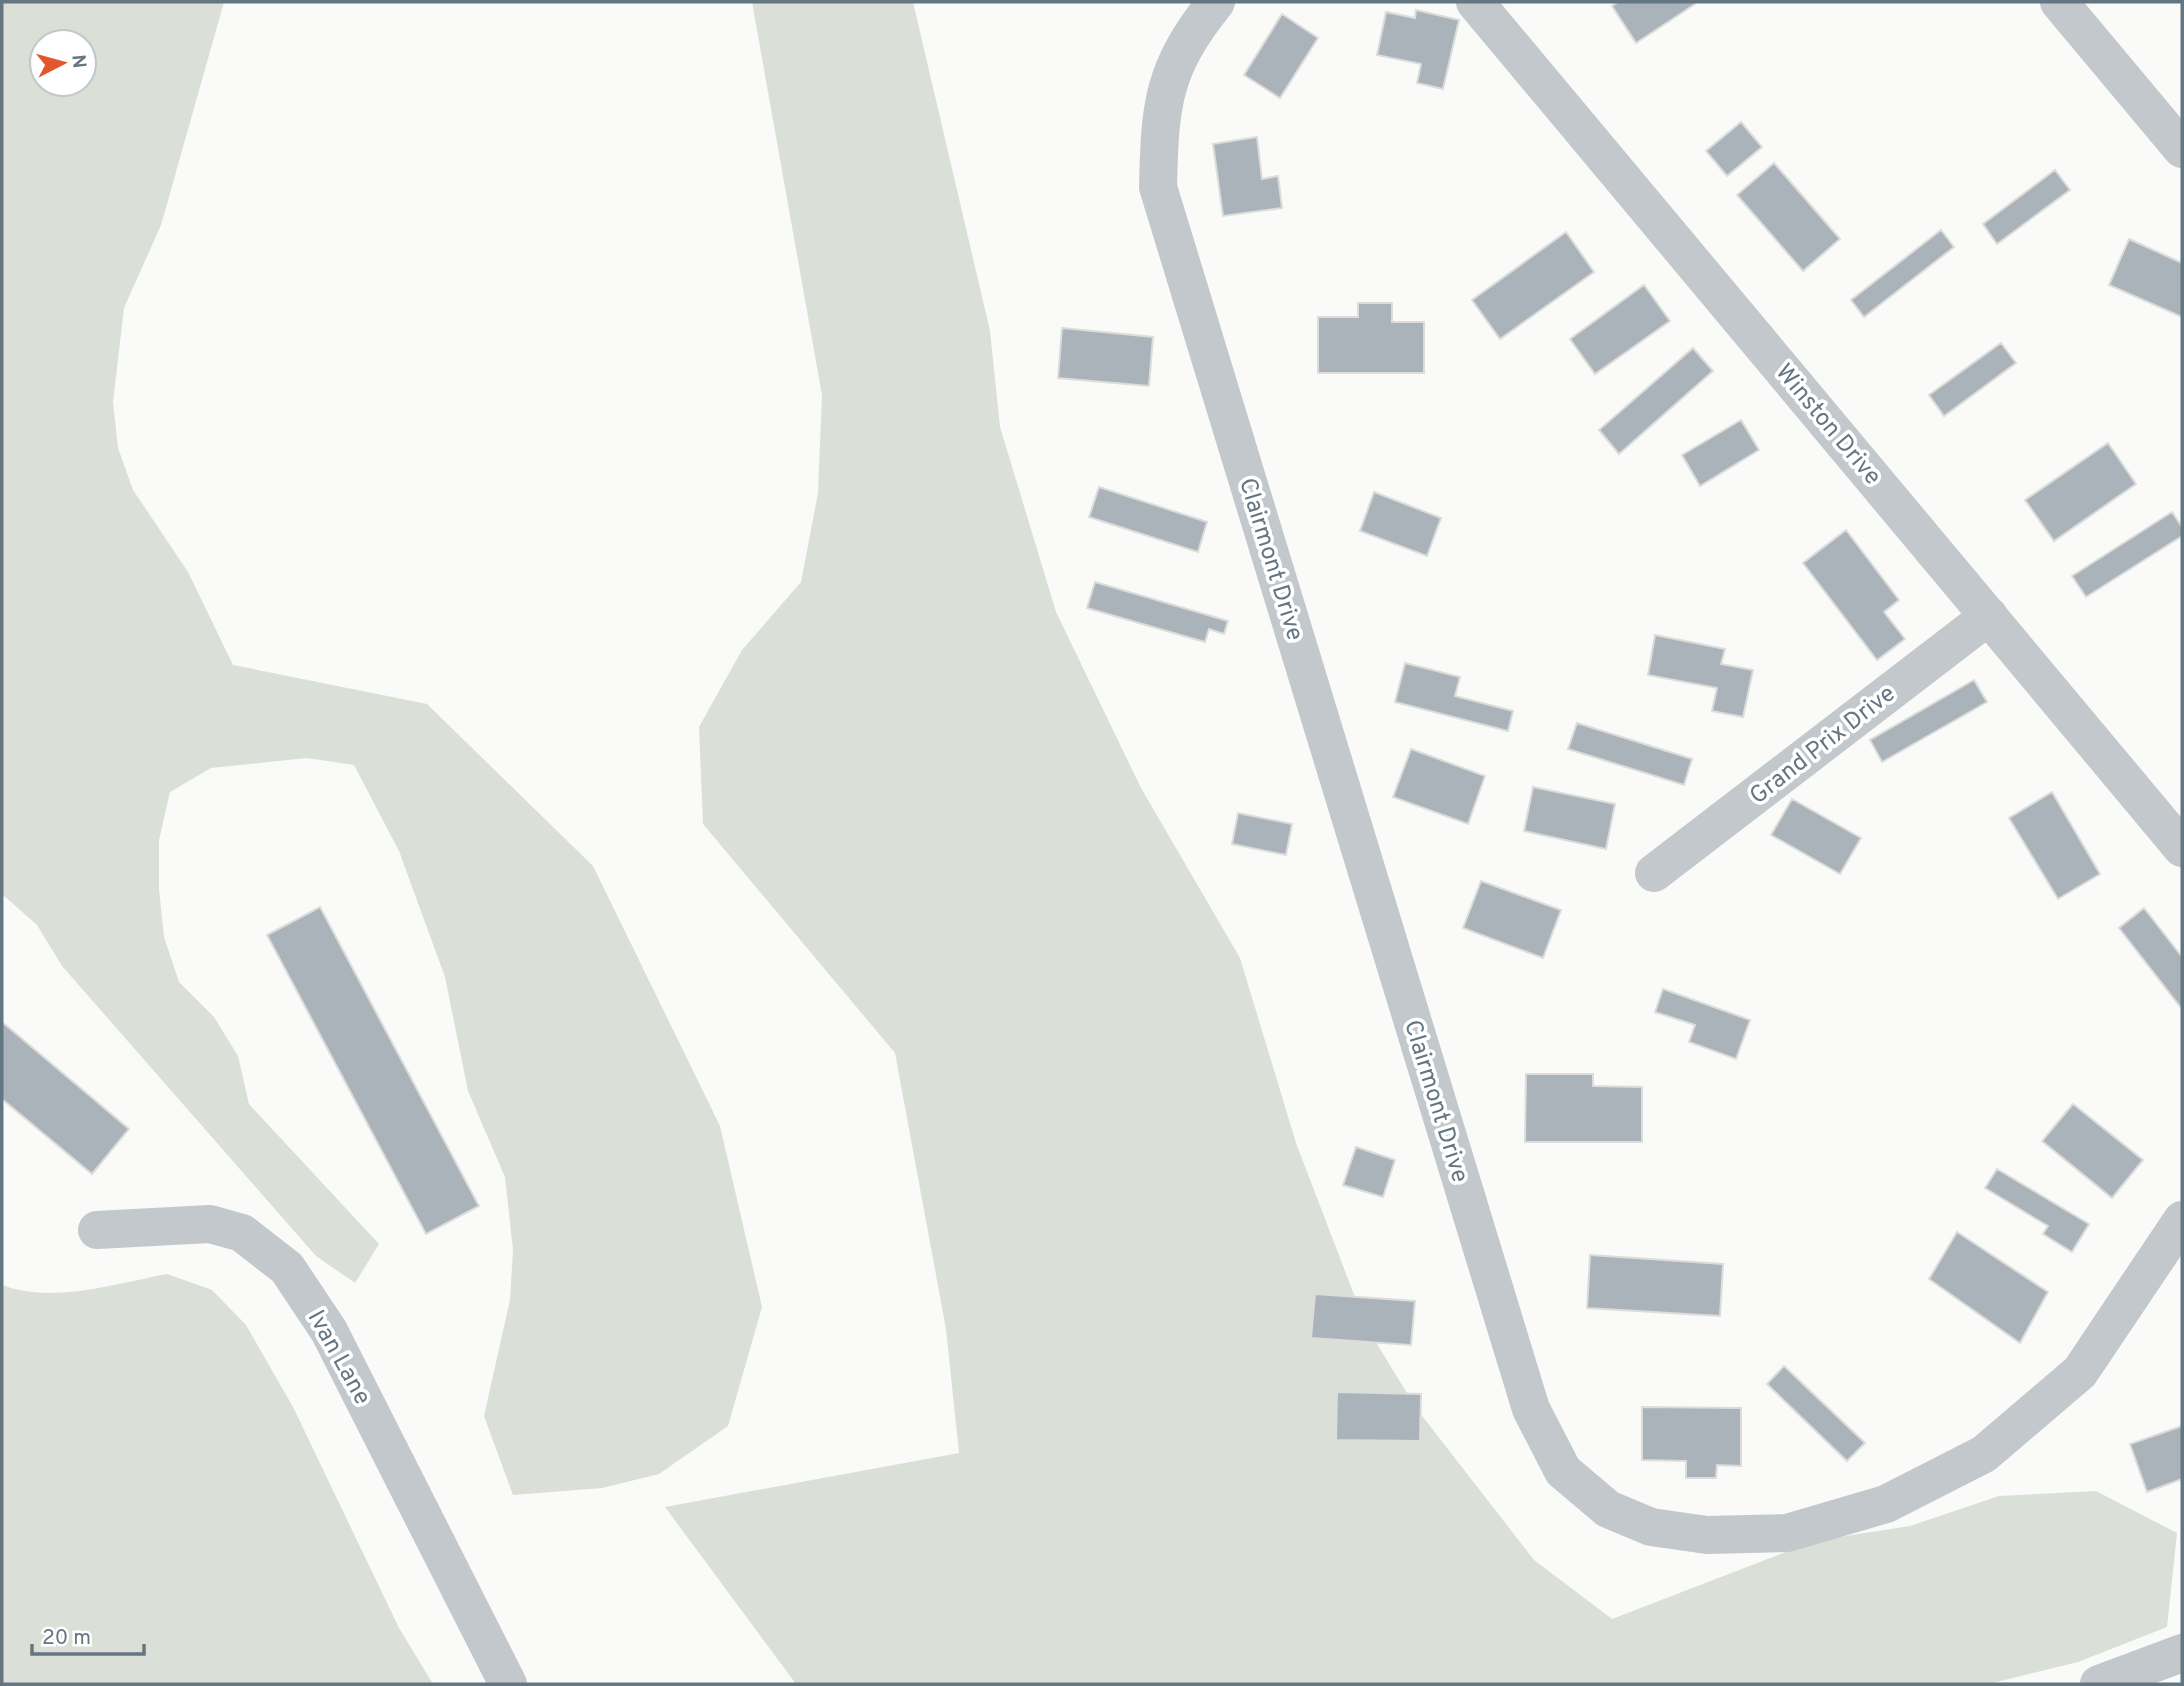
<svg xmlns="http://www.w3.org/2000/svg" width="2184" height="1686" font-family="Overpass,sans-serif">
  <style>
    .green { fill: #dadfd7; fill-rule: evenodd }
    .building { fill: #aab3b9; stroke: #dcdcda; stroke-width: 2 }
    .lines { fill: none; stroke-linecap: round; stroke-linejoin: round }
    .street { stroke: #c3c8cc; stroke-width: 38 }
    .labels { text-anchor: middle; stroke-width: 7; stroke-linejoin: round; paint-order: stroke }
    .street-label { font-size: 24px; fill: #657683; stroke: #fff }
  </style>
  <rect width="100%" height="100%" fill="#fafaf8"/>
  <path class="green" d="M2,2H224L161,225L124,308L113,402L118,448L133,490L188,572L233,665L427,704L593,866L720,1126L762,1307L728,1426L659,1474L602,1488L513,1495L484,1416L510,1300L513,1250L505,1177L468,1091L445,977L399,851L354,765L307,758L211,768L170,792L159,840V889L164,937L179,982L214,1017L238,1056L249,1104L379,1244L355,1283L316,1256L62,966L37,925L2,894ZM42,42H84V84H42Z
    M752,2H913L990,331L1000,427L1056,612L1141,788L1240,958L1296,1143L1366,1326L1416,1408L1534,1560L1612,1619L1814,1541L1910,1526L1999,1496L2096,1491L2177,1533L2167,1627L2078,1662L1988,1684H796L665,1507L959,1453L946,1329L895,1053L703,824L699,727L742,650L801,582L818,493L822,395Z
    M167,1274L212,1290L246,1325L293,1407L399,1628L433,1684H2V1285C53,1304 114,1284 167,1274Z"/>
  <path class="building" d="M1618,2H1694L1695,4L1636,43L1612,6Z
    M1416,10L1459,20L1443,89L1417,83L1421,64L1377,55L1386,12L1415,18Z
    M1282,14L1318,38L1280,98L1244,75Z
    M1741,122L1762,147L1727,176L1706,151Z
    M1257,137L1262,179L1278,176L1282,208L1223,216L1213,144Z
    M1774,163L1840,239L1803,271L1737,195Z
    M2055,170L2070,190L1997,244L1983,224Z
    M1941,230L1954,247L1864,317L1851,300Z
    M1566,232L1594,272L1500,339L1472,300Z
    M2129,239L2182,263V317L2109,285Z
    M1644,285L1670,321L1595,374L1570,339Z
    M1358,303H1392V322H1424V373H1318V317H1358Z
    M1062,328L1153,337L1149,386L1058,378Z
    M2001,343L2016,363L1944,416L1929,395Z
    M1693,348L1713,371L1619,454L1599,430Z
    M1741,420L1759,450L1700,486L1682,455Z
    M2108,443L2136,484L2054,541L2025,500Z
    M1099,487L1207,522L1198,552L1089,517Z
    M1374,492L1441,518L1427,556L1360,531Z
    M2172,512L2182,527V536L2086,597L2072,576Z
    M1846,530L1899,600L1884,612L1905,639L1877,660L1803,563Z
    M1095,582L1228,621L1224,634L1209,629L1205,642L1087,608Z
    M1655,635L1725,649L1721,664L1753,670L1743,717L1712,711L1717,688L1648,675Z
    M1405,663L1460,677L1455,696L1513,711L1508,731L1395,702Z
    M1974,680L1987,702L1882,762L1870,740Z
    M1577,723L1692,759L1684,785L1568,749Z
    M1411,749L1485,776L1468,824L1393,797Z
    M1533,787L1615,804L1606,849L1524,831Z
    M2052,792L2100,874L2058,899L2009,818Z
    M1792,799L1861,838L1840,874L1771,835Z
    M1238,813L1292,824L1286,855L1232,844Z
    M1481,881L1561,910L1543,958L1463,928Z
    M320,907L479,1206L426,1234L267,935Z
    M2144,908L2182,957V1009L2119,928Z
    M1663,989L1750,1020L1736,1059L1689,1042L1695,1025L1655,1012Z
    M2,1022L129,1129L92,1174L2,1099Z
    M1526,1074H1593V1086L1642,1087V1142H1525Z
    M2073,1104L2143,1160L2112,1198L2042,1141Z
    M1356,1147L1395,1160L1383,1197L1343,1185Z
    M1997,1169L2089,1224L2072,1252L2043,1234L2048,1226L1985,1188Z
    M1957,1232L2048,1292L2020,1343L1929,1279Z
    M1590,1255L1723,1264L1720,1316L1587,1308Z
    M1315,1294L1415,1301L1411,1345L1311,1338Z
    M1784,1366L1865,1443L1847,1461L1767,1384Z
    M1337,1392L1421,1394L1420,1441L1336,1440Z
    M1642,1407L1741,1408V1466L1717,1465L1716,1478H1686V1461L1642,1460Z
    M2182,1426V1479L2147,1492L2130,1444Z"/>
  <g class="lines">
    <path class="street" d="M1216,2C1162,69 1160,104 1158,187L1531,1409L1563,1471L1608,1509L1651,1527L1707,1535L1787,1533L1886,1504L1984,1454L2080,1372L2182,1220
      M1475,2L2182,848
      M2059,2L2182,149
      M1654,873L1989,616
      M97,1230L210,1224L242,1233L287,1268L329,1331L508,1684
      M2099,1684L2182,1653"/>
  </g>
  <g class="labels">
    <g class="street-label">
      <text transform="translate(1829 424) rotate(50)" y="8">Winston Drive</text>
      <text transform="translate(1272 559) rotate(73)" y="8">Clairmont Drive</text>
      <text transform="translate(1822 744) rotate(-38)" y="8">Grand Prix Drive</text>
      <text transform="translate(1437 1101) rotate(73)" y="8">Clairmont Drive</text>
      <text transform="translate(340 1357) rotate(61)" y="8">Ivan Lane</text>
    </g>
  </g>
  <rect width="2184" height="1686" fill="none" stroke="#657683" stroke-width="7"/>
  <g transform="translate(63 63) rotate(84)"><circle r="33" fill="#ffffff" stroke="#c1c8cd" stroke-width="2"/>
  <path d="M0-5L12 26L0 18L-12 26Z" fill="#e4572e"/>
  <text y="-10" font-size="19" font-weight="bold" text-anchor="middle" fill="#657683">N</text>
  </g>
  <path d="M32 1644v10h112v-10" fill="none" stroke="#657683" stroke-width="3.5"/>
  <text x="42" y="1644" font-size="21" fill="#657683" stroke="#ffffff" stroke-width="5" paint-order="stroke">20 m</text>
</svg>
